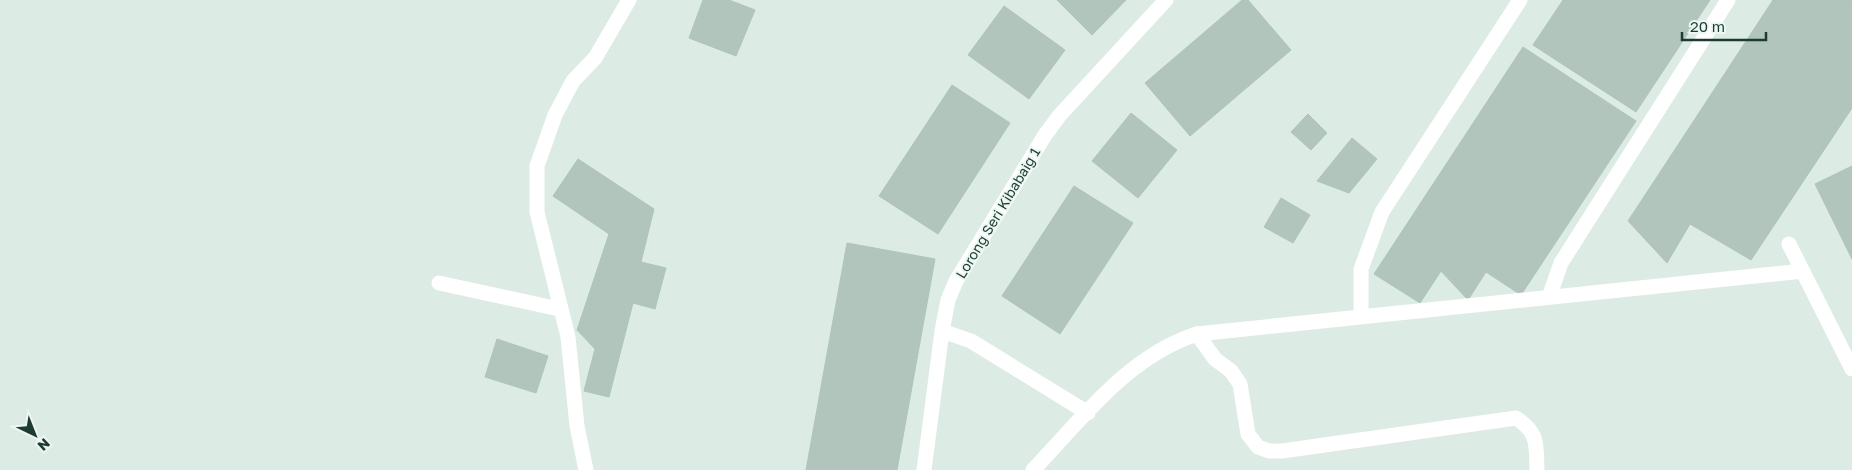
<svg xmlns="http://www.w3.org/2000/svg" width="1852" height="470" font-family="'Golos Text',sans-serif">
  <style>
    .building { fill: #b1c5bd; stroke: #aec5bb }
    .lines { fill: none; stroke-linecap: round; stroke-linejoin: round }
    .lane { stroke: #fff; stroke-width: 15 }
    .street { stroke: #fff; stroke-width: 15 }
    .labels { text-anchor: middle; stroke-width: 4; stroke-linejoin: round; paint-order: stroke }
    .street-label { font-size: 14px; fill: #1c3b33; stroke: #edf7f2 }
  </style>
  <rect width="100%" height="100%" fill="#dcebe4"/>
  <path class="building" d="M703,0H729L755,10L736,56L689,38Z
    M1057,0H1126L1092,35Z
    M1242,0H1248L1291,50L1190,136L1145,83Z
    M1563,0H1710L1636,112L1533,45Z
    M1773,0H1852V108L1751,260L1690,224L1667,263L1628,221Z
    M1004,6L1065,50L1029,99L968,55Z
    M1523,47L1636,121L1521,295L1486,272L1468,300L1441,271L1420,303L1374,274Z
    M952,85L1010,123L938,234L879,196Z
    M1131,113L1177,150L1138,198L1092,161Z
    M1308,114L1327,133L1311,150L1291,132Z
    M1352,138L1377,159L1349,193L1317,181Z
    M578,159L654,209L641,262L666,268L655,309L633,303L609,397L584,391L595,349L577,330L609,234L553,196Z
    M1852,166V259L1815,184Z
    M1074,186L1133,223L1060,334L1002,296Z
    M1281,198L1310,215L1293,243L1264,227Z
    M847,243L935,259L897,470H806Z
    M497,339L548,356L536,393L485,377Z"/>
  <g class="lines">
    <path class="lane" d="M1789,244L1852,369
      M439,283L559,309
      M1549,297L1561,263L1728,0
      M1361,317V269L1382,212L1520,0
      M1197,334L1803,271"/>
    <path class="street" d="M942,331L971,341L1088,413
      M586,470L577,426L568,337L537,212V166L555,115L573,81L595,58L629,0
      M924,470L942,331L948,300L956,281L1045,135L1059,116L1166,0
      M1033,470C1082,419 1128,356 1197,334L1215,359L1231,371L1240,384L1248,434L1258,447L1269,451H1282L1516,418C1539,433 1536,444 1537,470"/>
  </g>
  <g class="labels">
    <g class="street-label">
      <text transform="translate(998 213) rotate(-59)" y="5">Lorong Seri Kibabaig 1</text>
    </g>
  </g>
  <g transform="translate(35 435) rotate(137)" stroke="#edf7f2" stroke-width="4" paint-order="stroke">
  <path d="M0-4L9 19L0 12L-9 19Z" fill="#1c3b33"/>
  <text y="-8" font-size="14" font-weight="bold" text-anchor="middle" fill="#1c3b33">N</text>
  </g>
  <path d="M1682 32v8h84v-8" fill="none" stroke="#1c3b33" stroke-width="2.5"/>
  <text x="1690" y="32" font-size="15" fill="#1c3b33" stroke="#edf7f2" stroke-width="4" paint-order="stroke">20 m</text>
</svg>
